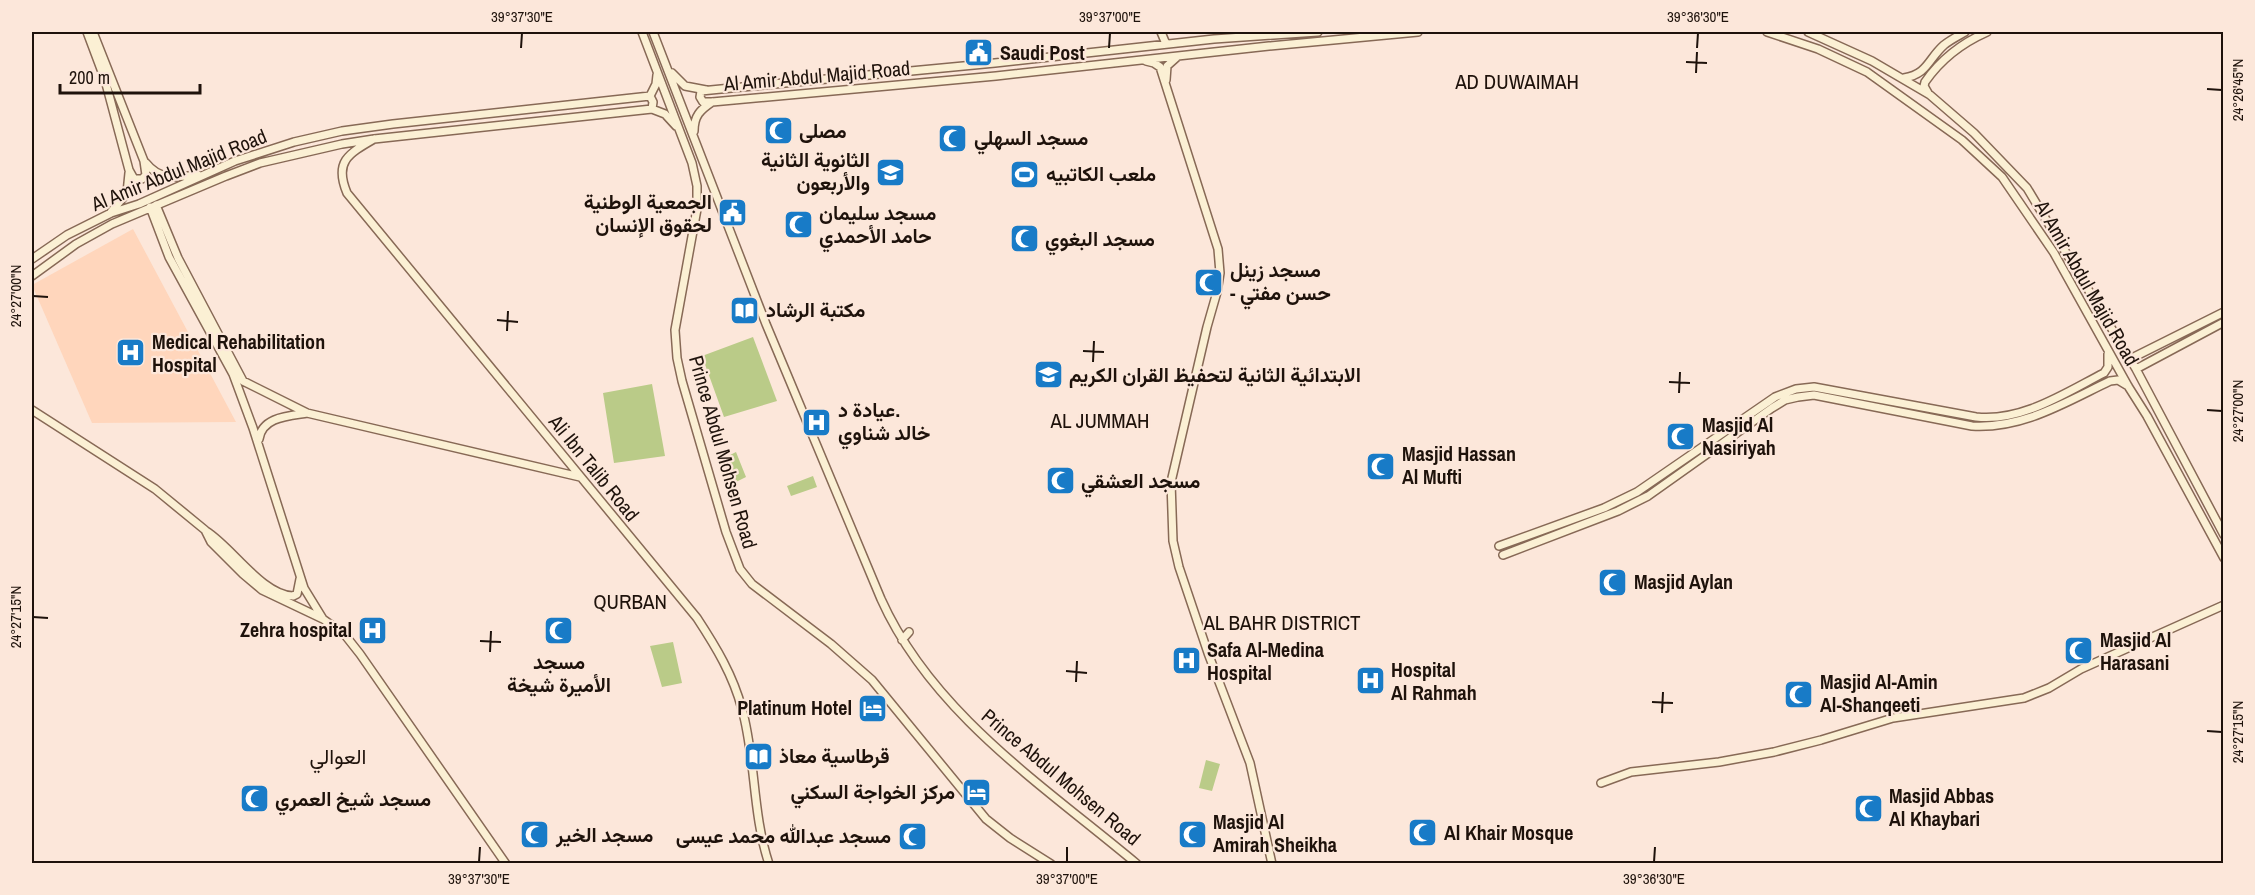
<svg xmlns="http://www.w3.org/2000/svg" width="2255" height="895" font-family="'Archivo Narrow',Vazirmatn,sans-serif">
  <style>
    .built { fill: #ffd6bc }
    .pitch { fill: #bacb88 }
    .lines { fill: none; stroke-linecap: round; stroke-linejoin: round }
    .secondary-casing { stroke: #876956; stroke-width: 10 }
    .secondary { stroke: #fbf0d4; stroke-width: 7 }
    .ticks { fill: none; stroke: #1e120b; stroke-width: 2 }
    .labels { text-anchor: middle; stroke-width: 4.5; stroke-linejoin: round; paint-order: stroke }
    .poi-label { font-size: 20px; font-weight: bold; fill: #1e120b; stroke: #fce7da; text-anchor: start }
    .street-label { font-size: 20px; fill: #1e120b; stroke: #fce7da }
    .neighbourhood-label { font-size: 21px; fill: #1e120b; stroke: #fce7da }
    .neatline { fill: none; stroke: #1e120b; stroke-width: 2 }
    .ticks-label { font-size: 15px; text-anchor: middle; fill: #1e120b }
  </style>
  <rect width="100%" height="100%" fill="#fce7da"/>
  <path class="built" d="M133,229L236,422L92,423L32,285Z"/>
  <path class="pitch" d="M753,337L777,401L724,417L702,356Z
    M652,384L665,456L614,463L603,393Z
    M736,452L746,477L734,483L724,458Z
    M813,476L817,487L791,496L787,486Z
    M673,642L682,683L662,687L650,646Z
    M1206,760L1220,764L1212,791L1199,788Z"/>
  <g class="lines">
    <defs>
      <path id="secondary" d="M87,32L105,80L129,170L134,179H142L146,175L144,161L93,32
        M642,32L692,163L697,186V209L675,330L677,358L682,381L726,532L740,569L752,584L831,644L872,680L986,819L1010,838L1051,864
        M653,32L766,324L881,599C932,713 1044,786 1137,864
        M1161,32L1166,44
        M1318,32L1214,39L995,63L721,89L701,91L700,97L703,102H712L996,76L1269,46L1418,32
        M1767,32L1818,49L1867,72L1962,140L2002,177L2054,253L2128,386L2147,416L2224,558
        M1808,32L1872,61L1930,95L1974,133L2027,188L2136,369L2224,535
        M1146,61L1154,63L1160,67L1218,249L1220,273L1217,292L1207,327L1171,482L1173,541L1179,567L1208,653L1250,763L1272,864
        M672,73L685,86L706,90
        M1904,78C1928,74 1928,59 1944,45C1950,40 1958,36 1965,32
        M1166,80L1167,66L1177,57
        M1928,93L1924,86L1925,82C1941,59 1962,43 1987,32
        M650,96L656,84L657,75
        M694,131C694,116 700,110 712,102
        M374,139C348,154 334,162 347,193L697,618C716,647 733,675 742,709C756,759 752,813 769,864
        M146,163C160,181 178,177 198,175
        M156,205L178,258L243,381L307,413L580,477
        M150,207L169,257L233,374L253,428L304,588L323,619L345,635L360,654L506,864
        M111,212L127,193L129,173
        M32,259L67,235L111,213L139,204L235,161L294,142L342,131L393,124L650,96L653,102L652,109
        M32,276L76,244L112,224L226,176L260,163L342,144L374,139L652,109L665,114L676,126
        M2130,359L2224,312
        M2136,369L2224,322
        M32,410L155,489L205,530L211,542L243,574L262,590L323,619
        M259,439C262,417 288,416 307,413
        M206,531C232,547 262,595 293,596L297,594L300,579
        M1499,546L1604,508L1637,492L1775,397L1796,389L1814,387L1976,417C2022,422 2065,393 2104,373L2108,367V354
        M1503,555L1618,511L1648,496L1772,408L1785,400L1798,397L1814,395L1972,426C2023,429 2066,402 2110,381L2118,380L2128,386
        M902,640L909,632
        M1601,783L1631,772L1719,762L1774,752L1821,740L1893,718L2024,698L2049,688L2081,669L2224,605"/>
    </defs>
    <use href="#secondary" class="secondary-casing"/>
    <use href="#secondary" class="secondary"/>
  </g>
  <path class="ticks" d="M521,48L522,33M1109,48L1110,33M1697,48L1698,33M1686,62L1707,63M1696,73L1697,52M2207,89L2222,90M33,296L48,297M497,320L518,322M507,331L508,311M1083,351L1104,352M1093,362L1094,341M1669,382L1690,383M1679,393L1680,372M2207,410L2222,411M33,617L48,618M480,641L501,642M490,652L491,631M1066,671L1087,673M1076,682L1077,661M1652,702L1673,703M1662,713L1663,692M2207,731L2222,732M479,862L480,847M1067,862V847M1654,862L1655,847"/>
  <defs>
    <symbol id="civic-square" viewBox="-11 -11 22 22"><rect x="-9" y="-9" width="18" height="18" rx="4" fill="#187bc7" stroke="#fce7da"/><path d="M-.6-6.5H3V-4.5H.6V-3L4-1V1h2V6H-6V1h2V-1L-.6-3ZM-1.2 2.5V6h2.4V2.5Z" fill="#fff"/></symbol>
    <symbol id="mosque-square" viewBox="-11 -11 22 22"><rect x="-9" y="-9" width="18" height="18" rx="4" fill="#187bc7" stroke="#fce7da"/><path d="M3.5-4.9A6 6 0 1 0 3.5 4.9A5 5 0 1 1 3.5-4.9Z" fill="#fff"/></symbol>
    <symbol id="school-square" viewBox="-11 -11 22 22"><rect x="-9" y="-9" width="18" height="18" rx="4" fill="#187bc7" stroke="#fce7da"/><path d="M0-5L7-2L0 1L-7-2ZM-4 1L0 2.5L4 1V4Q0 6-4 4Z" fill="#fff"/></symbol>
    <symbol id="stadium-square" viewBox="-11 -11 22 22"><rect x="-9" y="-9" width="18" height="18" rx="4" fill="#187bc7" stroke="#fce7da"/><path d="M0-5a6.5 5 0 1 0 0 10a6.5 5 0 1 0 0-10ZM-3.5-1.8h7v3.6h-7Z" fill="#fff"/></symbol>
    <symbol id="library-square" viewBox="-11 -11 22 22"><rect x="-9" y="-9" width="18" height="18" rx="4" fill="#187bc7" stroke="#fce7da"/><path d="M-6-4Q-3-5.5-.7-3.5V5Q-3 3-6 4ZM6-4Q3-5.5 .7-3.5V5Q3 3 6 4Z" fill="#fff"/></symbol>
    <symbol id="hospital-square" viewBox="-11 -11 22 22"><rect x="-9" y="-9" width="18" height="18" rx="4" fill="#187bc7" stroke="#fce7da"/><path d="M-5-5h3v3.5h4V-5h3V5h-3V1.5h-4V5h-3Z" fill="#fff"/></symbol>
    <symbol id="hotel-square" viewBox="-11 -11 22 22"><rect x="-9" y="-9" width="18" height="18" rx="4" fill="#187bc7" stroke="#fce7da"/><path d="M-6-4.5h1.5V1H6V5H4.5V3h-9V5H-6ZM-4 0a1.8 1.8 0 1 1 3.6 0ZM.5 0V-2.5h3Q6-2.5 6 0Z" fill="#fff"/></symbol>
  </defs>
  <g fill-rule="evenodd">
    <use href="#civic-square" x="962" y="36" width="33" height="33"/>
    <use href="#mosque-square" x="762" y="114" width="33" height="33"/>
    <use href="#mosque-square" x="936" y="122" width="33" height="33"/>
    <use href="#school-square" x="874" y="156" width="33" height="33"/>
    <use href="#stadium-square" x="1008" y="158" width="33" height="33"/>
    <use href="#civic-square" x="716" y="196" width="33" height="33"/>
    <use href="#mosque-square" x="782" y="208" width="33" height="33"/>
    <use href="#mosque-square" x="1008" y="222" width="33" height="33"/>
    <use href="#mosque-square" x="1192" y="266" width="33" height="33"/>
    <use href="#library-square" x="728" y="294" width="33" height="33"/>
    <use href="#hospital-square" x="114" y="336" width="33" height="33"/>
    <use href="#school-square" x="1032" y="358" width="33" height="33"/>
    <use href="#hospital-square" x="800" y="406" width="33" height="33"/>
    <use href="#mosque-square" x="1664" y="420" width="33" height="33"/>
    <use href="#mosque-square" x="1364" y="450" width="33" height="33"/>
    <use href="#mosque-square" x="1044" y="464" width="33" height="33"/>
    <use href="#mosque-square" x="1596" y="566" width="33" height="33"/>
    <use href="#hospital-square" x="356" y="614" width="33" height="33"/>
    <use href="#mosque-square" x="542" y="614" width="33" height="33"/>
    <use href="#mosque-square" x="2062" y="634" width="33" height="33"/>
    <use href="#hospital-square" x="1170" y="644" width="33" height="33"/>
    <use href="#hospital-square" x="1354" y="664" width="33" height="33"/>
    <use href="#mosque-square" x="1782" y="678" width="33" height="33"/>
    <use href="#hotel-square" x="856" y="692" width="33" height="33"/>
    <use href="#library-square" x="742" y="740" width="33" height="33"/>
    <use href="#hotel-square" x="960" y="776" width="33" height="33"/>
    <use href="#mosque-square" x="238" y="782" width="33" height="33"/>
    <use href="#mosque-square" x="1852" y="792" width="33" height="33"/>
    <use href="#mosque-square" x="1406" y="816" width="33" height="33"/>
    <use href="#mosque-square" x="1176" y="818" width="33" height="33"/>
    <use href="#mosque-square" x="518" y="818" width="33" height="33"/>
    <use href="#mosque-square" x="896" y="820" width="33" height="33"/>
  </g>
  <g class="labels">
    <g class="poi-label">
      <text x="1000" y="60">Saudi Post</text>
      <text x="799" y="138">مصلى</text>
      <text x="974" y="145">مسجد السهلي</text>
      <text x="870" y="167" text-anchor="end">الثانوية الثانية<tspan x="870" dy="23">والأربعون</tspan></text>
      <text x="1046" y="181">ملعب الكاتبيه</text>
      <text x="712" y="209" text-anchor="end">الجمعية الوطنية<tspan x="712" dy="23">لحقوق الإنسان</tspan></text>
      <text x="819" y="220">مسجد سليمان<tspan x="819" dy="23">حامد الأحمدي</tspan></text>
      <text x="1045" y="246">مسجد البغوي</text>
      <text x="1230" y="277">مسجد زينل<tspan x="1230" dy="23">- حسن مفتي</tspan></text>
      <text x="766" y="317">مكتبة الرشاد</text>
      <text x="152" y="349">Medical Rehabilitation<tspan x="152" dy="23">Hospital</tspan></text>
      <text x="1069" y="382">الابتدائية الثانية لتحفيظ القران الكريم</text>
      <text x="838" y="417">عيادة د.<tspan x="838" dy="23">خالد شناوي</tspan></text>
      <text x="1702" y="432">Masjid Al<tspan x="1702" dy="23">Nasiriyah</tspan></text>
      <text x="1402" y="461">Masjid Hassan<tspan x="1402" dy="23">Al Mufti</tspan></text>
      <text x="1081" y="488">مسجد العشقي</text>
      <text x="1634" y="589">Masjid Aylan</text>
      <text x="352" y="637" text-anchor="end">Zehra hospital</text>
      <text x="2100" y="647">Masjid Al<tspan x="2100" dy="23">Harasani</tspan></text>
      <text x="1207" y="657">Safa Al-Medina<tspan x="1207" dy="23">Hospital</tspan></text>
      <text x="559" y="669" text-anchor="middle">مسجد<tspan x="559" dy="23">الأميرة شيخة</tspan></text>
      <text x="1391" y="677">Hospital<tspan x="1391" dy="23">Al Rahmah</tspan></text>
      <text x="1820" y="689">Masjid Al-Amin<tspan x="1820" dy="23">Al-Shanqeeti</tspan></text>
      <text x="852" y="715" text-anchor="end">Platinum Hotel</text>
      <text x="779" y="763">قرطاسية معاذ</text>
      <text x="955" y="799" text-anchor="end">مركز الخواجة السكني</text>
      <text x="1889" y="803">Masjid Abbas<tspan x="1889" dy="23">Al Khaybari</tspan></text>
      <text x="275" y="806">مسجد شيخ العمري</text>
      <text x="1213" y="829">Masjid Al<tspan x="1213" dy="23">Amirah Sheikha</tspan></text>
      <text x="1444" y="840">Al Khair Mosque</text>
      <text x="556" y="842">مسجد الخير</text>
      <text x="891" y="843" text-anchor="end">مسجد عبدالله محمد عيسى</text>
    </g>
    <g class="street-label">
      <text transform="translate(817 76) rotate(-5)" y="7">Al Amir Abdul Majid Road</text>
      <text transform="translate(179 170) rotate(-22)" y="7">Al Amir Abdul Majid Road</text>
      <text transform="translate(2087 283) rotate(60)" y="7">Al Amir Abdul Majid Road</text>
      <text transform="translate(723 452) rotate(74)" y="7">Prince Abdul Mohsen Road</text>
      <text transform="translate(594 468) rotate(51)" y="7">Ali Ibn Talib Road</text>
      <text transform="translate(1061 777) rotate(40)" y="7">Prince Abdul Mohsen Road</text>
    </g>
    <g class="neighbourhood-label">
      <text x="1517" y="89">AD DUWAIMAH</text>
      <text x="1100" y="428">AL JUMMAH</text>
      <text x="630" y="609">QURBAN</text>
      <text x="1282" y="630">AL BAHR DISTRICT</text>
      <text x="338" y="764">العوالي</text>
    </g>
  </g>
  <rect width="2255" height="895" fill="none" stroke="#fce7da" stroke-width="66"/>
  <path d="M60 84v9h140v-9" fill="none" stroke="#1e120b" stroke-width="3"/>
  <text x="69" y="84" font-size="18" fill="#1e120b" stroke="#fce7da" stroke-width="4.5" paint-order="stroke">200 m</text>
  <rect x="33" y="33" width="2189" height="829" class="neatline"/>
  <g class="ticks-label">
    <text x="522" y="22">39°37'30"E</text>
    <text x="1110" y="22">39°37'00"E</text>
    <text x="1698" y="22">39°36'30"E</text>
    <text transform="translate(2238 90) rotate(-90)" y="5">24°26'45"N</text>
    <text transform="translate(16 296) rotate(-90)" y="5">24°27'00"N</text>
    <text transform="translate(2238 411) rotate(-90)" y="5">24°27'00"N</text>
    <text transform="translate(16 617) rotate(-90)" y="5">24°27'15"N</text>
    <text transform="translate(2238 732) rotate(-90)" y="5">24°27'15"N</text>
    <text x="479" y="884">39°37'30"E</text>
    <text x="1067" y="884">39°37'00"E</text>
    <text x="1654" y="884">39°36'30"E</text>
  </g>
</svg>
